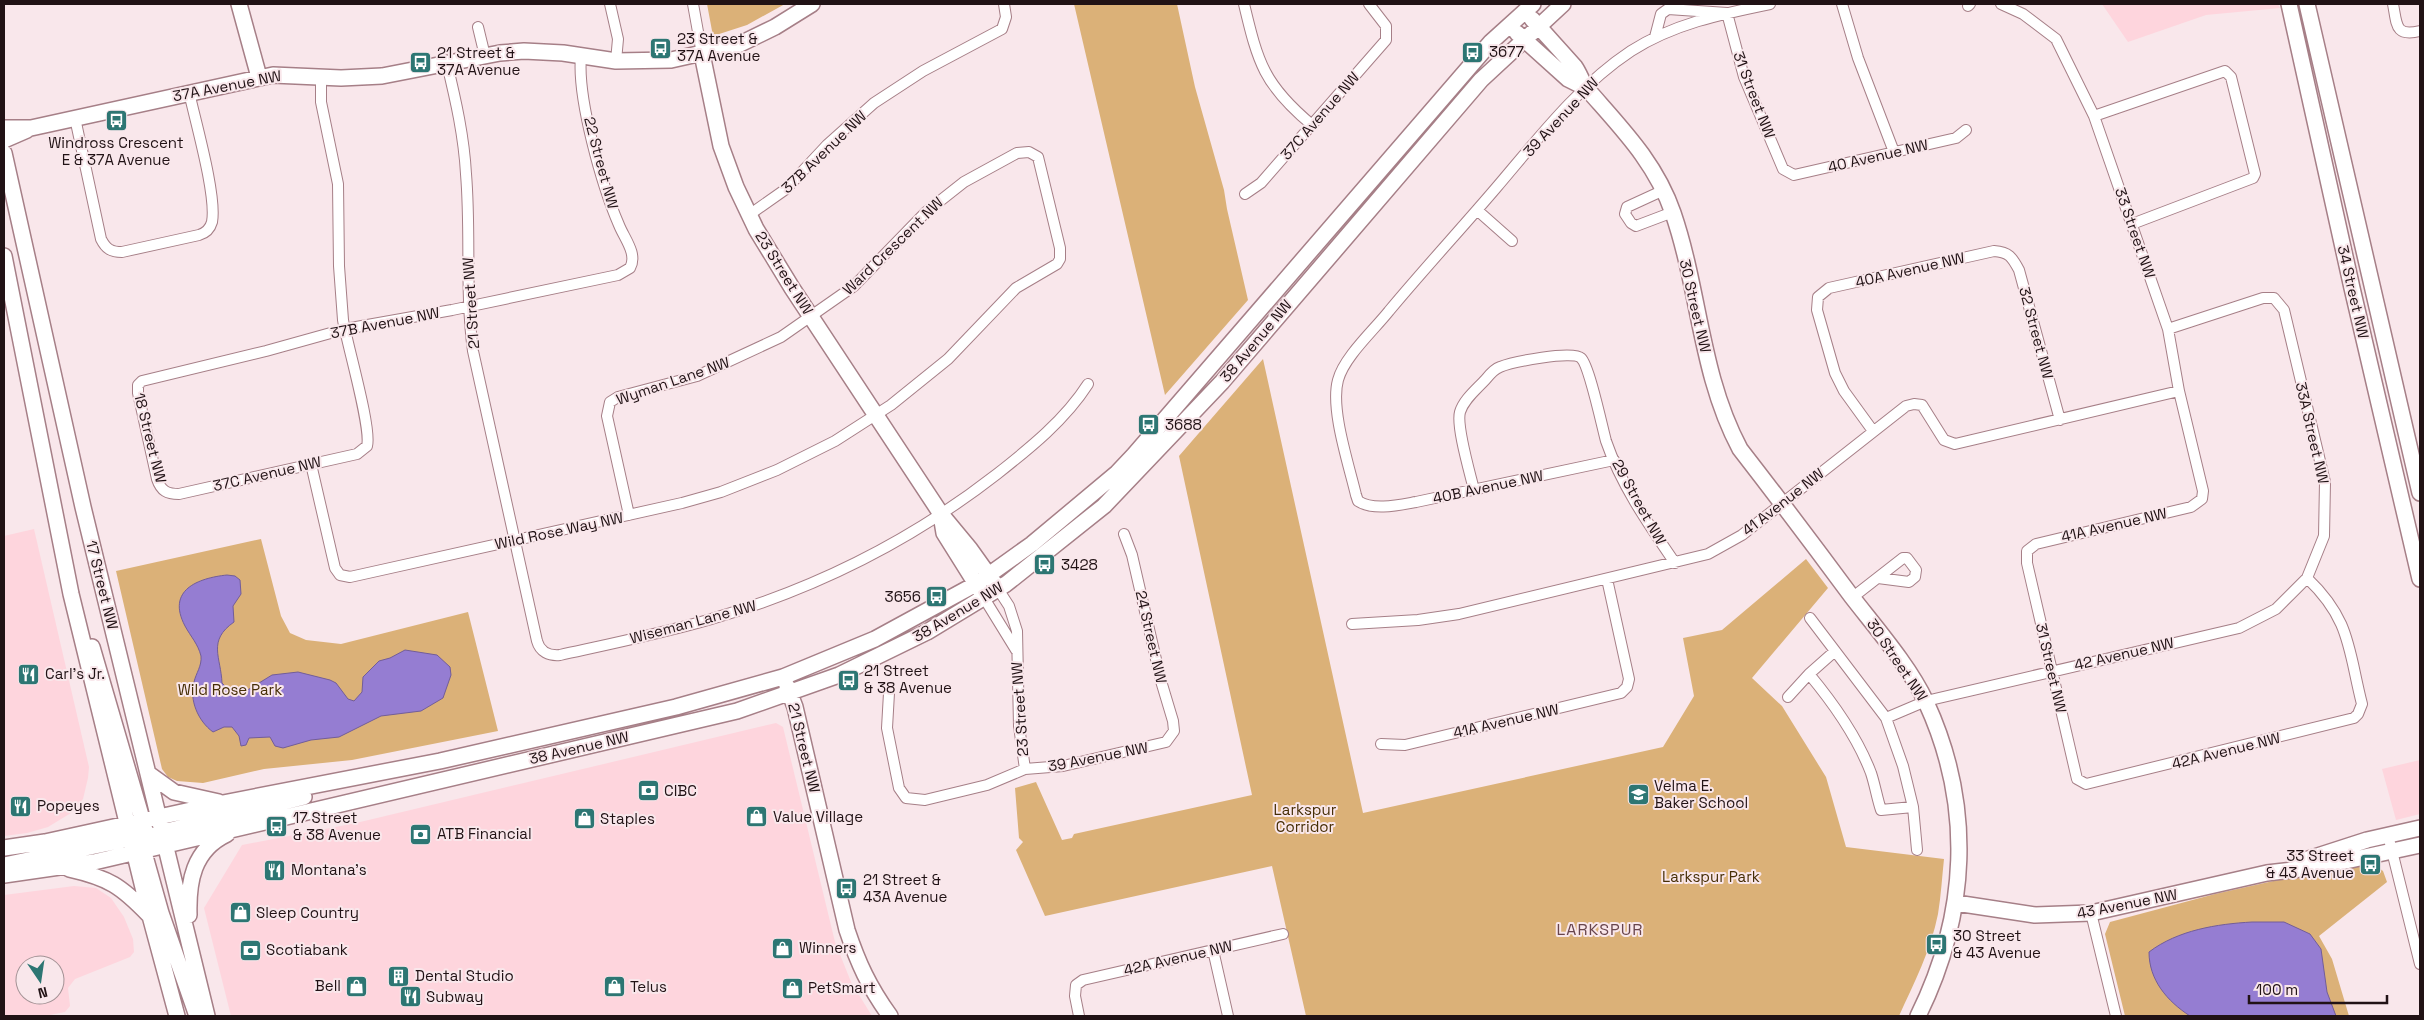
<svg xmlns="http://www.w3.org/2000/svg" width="2424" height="1020" font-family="'Space Grotesk',sans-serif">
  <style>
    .built { fill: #fed5dd; fill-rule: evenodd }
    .green { fill: #dbb178 }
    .water { fill: #957dd2; stroke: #725d99 }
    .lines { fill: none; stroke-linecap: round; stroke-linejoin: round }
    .street-casing { stroke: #a67f87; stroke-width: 12 }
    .secondary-casing { stroke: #a67f87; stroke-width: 18 }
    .street { stroke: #fff; stroke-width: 10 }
    .secondary { stroke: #fff; stroke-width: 15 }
    .labels { text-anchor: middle; stroke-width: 4; stroke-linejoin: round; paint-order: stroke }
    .poi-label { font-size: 15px; fill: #211215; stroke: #f9e7eb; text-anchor: start }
    .street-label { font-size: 15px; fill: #211215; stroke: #f9e7eb }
    .park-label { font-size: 15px; fill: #462e06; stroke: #f9e7eb }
    .neighbourhood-label { font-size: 16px; letter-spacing: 1px; fill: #68454d; stroke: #f9e7eb }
  </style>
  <rect width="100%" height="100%" fill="#f9e7eb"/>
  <path class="built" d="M2102,4H2278L2280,8L2206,15L2128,42Z
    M34,529L89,767L88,778L83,799L71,813L48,827L27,833L4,836V536Z
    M776,723L783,727L835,942L851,982L872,1016H231L204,908L242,845L356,823Z
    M2420,760V814L2396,820L2382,769Z
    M74,886L96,888L111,898L124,917L133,939L134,952L130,957L75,979L68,988L70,1006L65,1012L45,1016H4V895ZM25,965H55V995H25Z"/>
  <path class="green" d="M707,4H785L747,25L713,36Z
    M1074,4H1177L1195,87L1224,190L1227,209L1248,300L1165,395Z
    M1263,359L1363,813L1663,747L1694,696L1683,638L1722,630L1806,559L1828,588L1752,678L1782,706L1826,777L1846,847L1944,859C1942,877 1941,896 1938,914C1931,950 1914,983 1899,1016H1306L1272,866L1045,916L1016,850L1023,842L1019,838L1015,788L1036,782L1062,840L1072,838L1074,834L1252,795L1179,456Z
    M261,539L281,616L290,633L306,640L341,644L468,612L498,731L352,760L264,769L203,783L177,781L168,777L162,769L116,571Z
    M2374,864L2383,871L2387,882L2319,936L2332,959L2349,1016H2125L2105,934L2110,922L2215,894L2310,873Z"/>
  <path class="water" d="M227,575L235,576L240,580L241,594L233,606L234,622C207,641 221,657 222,683L233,694L246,691L272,675L298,672L330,680L336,683L348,699L354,701L362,692L363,677L379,661L390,658L405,650L437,655L450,667L451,675L443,698L421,711L381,716L339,737L311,740L283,748L275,746L270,737L249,738L246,745L241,746L239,736L232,727H224L213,732C198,721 189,700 194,682C196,673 202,666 201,656C198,644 191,637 185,626C166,590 198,578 227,575Z
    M2252,922H2284L2310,934L2321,949L2327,992L2336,1016H2190C2167,1001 2149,980 2149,952C2178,930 2217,924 2252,922Z"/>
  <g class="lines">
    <defs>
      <path id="street" d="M610,4L618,39L616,61
        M693,4L702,54
        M1244,4C1258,63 1264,85 1312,125
        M1842,4L1858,58L1894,152
        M2001,4L2023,14L2056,39L2094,116L2168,329L2179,391L2203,491L2202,499L2191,507L2036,544L2027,551V563L2077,779L2086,784L2354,718L2358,714L2362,704C2348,649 2351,620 2307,578L2324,536L2325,482L2284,310L2274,298H2263L2168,329
        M2393,4C2397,25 2395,37 2420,31
        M1968,6L1970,4
        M478,27L485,56
        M1655,37L1661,14L1668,9L1727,13L1744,77L1783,169L1794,175L1956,138L1966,130
        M447,64C456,101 464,137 466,174C471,233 465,292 473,351L537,641C540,652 549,656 560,655C610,644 659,634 708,620C812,590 911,541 997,474C1030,448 1065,420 1088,384
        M321,76V102L338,184L339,266L343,320C347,344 372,429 367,446L357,454L179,494C167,494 161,491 157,479L138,393V385L142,381L266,351L345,329L452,310L618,275L630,268C638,254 624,238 619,225C602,186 577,98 581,57
        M2094,116L2225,71L2231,77L2255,174L2253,178L2132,224
        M75,118L101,239C106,249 111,252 122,252L199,235C206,233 210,229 212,222C217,196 195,120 189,92
        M1664,190L1627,207L1625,214L1631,223L1636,226L1673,212
        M1245,194L1261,183L1386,40V26L1369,4
        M1477,210L1512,241
        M749,215L786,189L827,145L874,103L923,71L1002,29L1006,17L1004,4
        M1873,431L1844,391L1835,373L1817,310L1818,297L1829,288L1994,251C2009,252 2012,257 2019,270L2060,420
        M1614,460L1416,502C1399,505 1373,511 1358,501L1356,495C1349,465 1330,409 1338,380C1344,357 1374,330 1389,311C1424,269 1461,229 1496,188C1537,140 1578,86 1631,51C1673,24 1721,14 1770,4
        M311,464L335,568L340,575L350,577L682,503L721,492L777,470L835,441L891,405L948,359L1016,288L1057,264L1060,259V248L1038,157L1029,152L1017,153L964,182L926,212L854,286L781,337L697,376L618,397L610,402L607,416L629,515
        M1474,490C1470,473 1456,426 1460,412C1464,399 1477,389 1486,379C1490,374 1494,369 1500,367C1512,362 1573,350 1581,358C1589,365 1602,426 1606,441C1621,485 1649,525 1675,563
        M998,589L1009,606L1017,631L1019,726L1025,769
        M1853,597L1903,558H1907L1916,570L1915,577L1909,582L1878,578
        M984,598L1016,650
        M1810,618L1886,718L1903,766L1913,807L1881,810C1877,798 1875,785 1871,773C1857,736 1834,704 1809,674L1835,651
        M1352,624L1418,620L1459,614L1708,554L1742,535L1906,406L1914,404L1922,405L1944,440L1955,444L2179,391
        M889,693L887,728L899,788L906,798L925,800L987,785L1025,769L1063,766L1166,742L1174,731L1173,721L1161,681L1132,555L1124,534
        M1788,697L1809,674
        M1886,718L1926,701L2239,628L2276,609L2307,578
        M1381,744L1405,745L1621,693L1627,687L1629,679L1607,579
        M1913,807L1917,850
        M2388,835L2420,964
        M2091,913L2116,1016
        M1213,950L1228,1016
        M1079,1016L1075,996L1076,985L1083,980L1283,934"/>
      <path id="secondary" d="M239,4L259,77
        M2289,4L2352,288L2420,579
        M2307,4L2420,493
        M1532,19C1546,35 1561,51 1575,67C1580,74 1582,83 1588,90C1622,129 1656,163 1673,213C1700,292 1700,374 1740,449C1778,498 1815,547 1852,597C1876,628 1910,667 1926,702C1974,806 1968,915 1918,1016
        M1517,33L1568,79L1586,88
        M702,54L721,146L736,187L756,229L792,288L941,514L970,549L995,584
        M4,128H31L273,75L341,78L382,76L500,53L524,51L563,53L616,61L671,60L738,45L775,27L812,4
        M4,140L27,130
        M4,153L83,507L207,1016
        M4,256L71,594L150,916L177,1016
        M942,521L944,533L981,592
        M92,647L145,829
        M787,686L795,707L847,930C858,963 869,987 890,1016
        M149,774L174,792L219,802
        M141,842L161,913L197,1016
        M4,848L45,842L223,803L440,761L676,707L783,677L875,639L976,584L1032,544L1117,473L1134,455L1491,42L1533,4
        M134,852L146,839L163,832L304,797
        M2299,862L2367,840L2420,828
        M4,865L119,841L139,834
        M69,869C109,878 121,886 149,915
        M4,875L94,862L737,711L839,675L927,632L1006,584L1104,506L1222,382L1481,80L1563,4
        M1956,903L2035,915L2091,913L2267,873L2318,867L2420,845
        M189,915C188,882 193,850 227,834"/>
    </defs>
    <use href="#street" class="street-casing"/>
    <use href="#secondary" class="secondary-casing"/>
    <use href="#street" class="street"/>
    <use href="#secondary" class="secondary"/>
  </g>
  <defs>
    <symbol id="bus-square" viewBox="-11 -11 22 22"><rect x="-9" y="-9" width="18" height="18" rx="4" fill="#2d7673" stroke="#f9e7eb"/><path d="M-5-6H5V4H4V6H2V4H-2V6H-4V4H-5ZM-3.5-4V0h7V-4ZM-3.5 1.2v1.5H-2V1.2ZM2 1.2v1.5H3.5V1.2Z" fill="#fff"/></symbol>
    <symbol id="restaurant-square" viewBox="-11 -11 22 22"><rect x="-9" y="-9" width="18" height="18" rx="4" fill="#2d7673" stroke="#f9e7eb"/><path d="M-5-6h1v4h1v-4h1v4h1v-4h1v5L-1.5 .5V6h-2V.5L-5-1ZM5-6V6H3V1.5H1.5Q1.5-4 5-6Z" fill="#fff"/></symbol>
    <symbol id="bank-square" viewBox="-11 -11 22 22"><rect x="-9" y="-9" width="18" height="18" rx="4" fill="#2d7673" stroke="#f9e7eb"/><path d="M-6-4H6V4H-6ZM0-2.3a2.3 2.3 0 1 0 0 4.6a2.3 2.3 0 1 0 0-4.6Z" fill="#fff"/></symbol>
    <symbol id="school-square" viewBox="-11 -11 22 22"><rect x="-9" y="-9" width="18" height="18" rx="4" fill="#2d7673" stroke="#f9e7eb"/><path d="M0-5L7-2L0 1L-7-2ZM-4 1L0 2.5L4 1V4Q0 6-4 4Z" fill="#fff"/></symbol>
    <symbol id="shop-square" viewBox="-11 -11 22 22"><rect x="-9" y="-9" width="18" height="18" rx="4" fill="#2d7673" stroke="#f9e7eb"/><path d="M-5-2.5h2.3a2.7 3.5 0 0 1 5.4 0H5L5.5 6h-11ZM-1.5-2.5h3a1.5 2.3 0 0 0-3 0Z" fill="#fff"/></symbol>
    <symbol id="building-square" viewBox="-11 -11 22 22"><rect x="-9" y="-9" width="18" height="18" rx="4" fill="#2d7673" stroke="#f9e7eb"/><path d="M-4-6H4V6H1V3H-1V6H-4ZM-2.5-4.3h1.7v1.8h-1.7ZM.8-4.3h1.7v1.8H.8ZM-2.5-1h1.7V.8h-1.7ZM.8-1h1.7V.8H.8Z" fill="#fff"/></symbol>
  </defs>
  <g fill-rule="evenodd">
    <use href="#bus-square" x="648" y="36" width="25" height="25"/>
    <use href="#bus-square" x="1460" y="40" width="25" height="25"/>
    <use href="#bus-square" x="408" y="50" width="25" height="25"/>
    <use href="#bus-square" x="104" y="108" width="25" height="25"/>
    <use href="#bus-square" x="1136" y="412" width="25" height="25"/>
    <use href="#bus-square" x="1032" y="552" width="25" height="25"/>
    <use href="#bus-square" x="924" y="584" width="25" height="25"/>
    <use href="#restaurant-square" x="16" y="662" width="25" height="25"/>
    <use href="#bus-square" x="836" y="668" width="25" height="25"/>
    <use href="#bank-square" x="636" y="778" width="25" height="25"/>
    <use href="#school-square" x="1626" y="782" width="25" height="25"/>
    <use href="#restaurant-square" x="8" y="794" width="25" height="25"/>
    <use href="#shop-square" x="744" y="804" width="25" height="25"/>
    <use href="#shop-square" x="572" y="806" width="25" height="25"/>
    <use href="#bus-square" x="264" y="814" width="25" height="25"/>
    <use href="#bank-square" x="408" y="822" width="25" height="25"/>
    <use href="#bus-square" x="2358" y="852" width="25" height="25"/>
    <use href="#restaurant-square" x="262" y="858" width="25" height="25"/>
    <use href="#bus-square" x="834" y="876" width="25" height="25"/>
    <use href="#shop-square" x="228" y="900" width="25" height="25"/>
    <use href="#bus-square" x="1924" y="932" width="25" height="25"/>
    <use href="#shop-square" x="770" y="936" width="25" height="25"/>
    <use href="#bank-square" x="238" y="938" width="25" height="25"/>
    <use href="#building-square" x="386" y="964" width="25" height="25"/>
    <use href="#shop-square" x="344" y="974" width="25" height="25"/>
    <use href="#shop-square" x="602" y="974" width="25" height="25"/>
    <use href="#shop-square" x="780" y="976" width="25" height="25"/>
    <use href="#restaurant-square" x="398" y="984" width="25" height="25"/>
  </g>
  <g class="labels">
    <g class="poi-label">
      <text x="677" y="44">23 Street &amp;<tspan x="677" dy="17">37A Avenue</tspan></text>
      <text x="1489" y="57">3677</text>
      <text x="437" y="58">21 Street &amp;<tspan x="437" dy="17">37A Avenue</tspan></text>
      <text x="116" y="148" text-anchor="middle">Windross Crescent<tspan x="116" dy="17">E &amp; 37A Avenue</tspan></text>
      <text x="1165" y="430">3688</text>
      <text x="1061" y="570">3428</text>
      <text x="921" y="602" text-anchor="end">3656</text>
      <text x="864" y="676">21 Street<tspan x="864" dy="17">&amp; 38 Avenue</tspan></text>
      <text x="45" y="679">Carl's Jr.</text>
      <text x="1654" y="791">Velma E.<tspan x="1654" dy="17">Baker School</tspan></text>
      <text x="664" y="796">CIBC</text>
      <text x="37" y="811">Popeyes</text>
      <text x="773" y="822">Value Village</text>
      <text x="293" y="823">17 Street<tspan x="293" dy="17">&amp; 38 Avenue</tspan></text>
      <text x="600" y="824">Staples</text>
      <text x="437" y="839">ATB Financial</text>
      <text x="2354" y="861" text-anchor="end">33 Street<tspan x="2354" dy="17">&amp; 43 Avenue</tspan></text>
      <text x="291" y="875">Montana's</text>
      <text x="863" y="885">21 Street &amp;<tspan x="863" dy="17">43A Avenue</tspan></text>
      <text x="256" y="918">Sleep Country</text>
      <text x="1953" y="941">30 Street<tspan x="1953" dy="17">&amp; 43 Avenue</tspan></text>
      <text x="799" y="953">Winners</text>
      <text x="266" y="955">Scotiabank</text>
      <text x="415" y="981">Dental Studio</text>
      <text x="341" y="991" text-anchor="end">Bell</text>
      <text x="630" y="992">Telus</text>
      <text x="808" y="993">PetSmart</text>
      <text x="426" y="1002">Subway</text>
    </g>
    <g class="street-label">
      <text transform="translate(227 86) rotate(-11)" y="5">37A Avenue NW</text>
      <text transform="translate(1754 95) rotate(69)" y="5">31 Street NW</text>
      <text transform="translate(1320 116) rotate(-49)" y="5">37C Avenue NW</text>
      <text transform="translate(1561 117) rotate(-47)" y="5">39 Avenue NW</text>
      <text transform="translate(824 152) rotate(-44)" y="5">37B Avenue NW</text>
      <text transform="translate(1878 156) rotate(-13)" y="5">40 Avenue NW</text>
      <text transform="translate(601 163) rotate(75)" y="5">22 Street NW</text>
      <text transform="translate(2135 233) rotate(71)" y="5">33 Street NW</text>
      <text transform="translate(893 246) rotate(-44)" y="5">Ward Crescent NW</text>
      <text transform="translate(1910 270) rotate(-13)" y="5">40A Avenue NW</text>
      <text transform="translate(784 273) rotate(58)" y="5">23 Street NW</text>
      <text transform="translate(2353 292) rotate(77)" y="5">34 Street NW</text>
      <text transform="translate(471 303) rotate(-94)" y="5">21 Street NW</text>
      <text transform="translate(1695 306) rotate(77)" y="5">30 Street NW</text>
      <text transform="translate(385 323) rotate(-11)" y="5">37B Avenue NW</text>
      <text transform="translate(2036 333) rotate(75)" y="5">32 Street NW</text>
      <text transform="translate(1256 341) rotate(-50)" y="5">38 Avenue NW</text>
      <text transform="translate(673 381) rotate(-19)" y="5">Wyman Lane NW</text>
      <text transform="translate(2312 433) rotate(77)" y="5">33A Street NW</text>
      <text transform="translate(150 438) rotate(76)" y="5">18 Street NW</text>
      <text transform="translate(267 474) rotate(-13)" y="5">37C Avenue NW</text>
      <text transform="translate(1488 487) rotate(-12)" y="5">40B Avenue NW</text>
      <text transform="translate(1639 502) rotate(61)" y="5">29 Street NW</text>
      <text transform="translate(1783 502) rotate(-38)" y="5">41 Avenue NW</text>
      <text transform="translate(2114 525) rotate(-13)" y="5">41A Avenue NW</text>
      <text transform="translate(559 531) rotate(-12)" y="5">Wild Rose Way NW</text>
      <text transform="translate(102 585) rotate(76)" y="5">17 Street NW</text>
      <text transform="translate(958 612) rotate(-31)" y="5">38 Avenue NW</text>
      <text transform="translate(693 622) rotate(-15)" y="5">Wiseman Lane NW</text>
      <text transform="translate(1151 637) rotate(77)" y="5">24 Street NW</text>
      <text transform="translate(2124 654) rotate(-13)" y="5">42 Avenue NW</text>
      <text transform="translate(1897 660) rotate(56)" y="5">30 Street NW</text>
      <text transform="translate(2051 668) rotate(77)" y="5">31 Street NW</text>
      <text transform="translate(1020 709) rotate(-94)" y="5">23 Street NW</text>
      <text transform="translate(1506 721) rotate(-13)" y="5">41A Avenue NW</text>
      <text transform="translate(579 748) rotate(-13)" y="5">38 Avenue NW</text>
      <text transform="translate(804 748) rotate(76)" y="5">21 Street NW</text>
      <text transform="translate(2226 751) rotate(-14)" y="5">42A Avenue NW</text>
      <text transform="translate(1098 757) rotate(-11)" y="5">39 Avenue NW</text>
      <text transform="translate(2127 904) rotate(-11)" y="5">43 Avenue NW</text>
      <text transform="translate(1178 958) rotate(-13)" y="5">42A Avenue NW</text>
    </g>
    <g class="park-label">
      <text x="230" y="695">Wild Rose Park</text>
      <text x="1305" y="815">Larkspur<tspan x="1305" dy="17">Corridor</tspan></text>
      <text x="1711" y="882">Larkspur Park</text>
    </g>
    <g class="neighbourhood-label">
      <text x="1600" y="935">LARKSPUR</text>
    </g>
  </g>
  <rect width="2424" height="1020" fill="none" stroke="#211215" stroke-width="10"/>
  <g transform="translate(40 980) rotate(167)"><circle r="24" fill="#f9e7eb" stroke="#a39295"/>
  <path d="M0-4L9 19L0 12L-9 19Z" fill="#2d7673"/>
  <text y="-8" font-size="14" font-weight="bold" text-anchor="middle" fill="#211215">N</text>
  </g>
  <path d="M2249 995v8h138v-8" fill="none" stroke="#211215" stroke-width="2.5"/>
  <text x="2256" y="995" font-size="15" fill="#211215" stroke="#f9e7eb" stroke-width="4" paint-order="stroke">100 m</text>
</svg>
